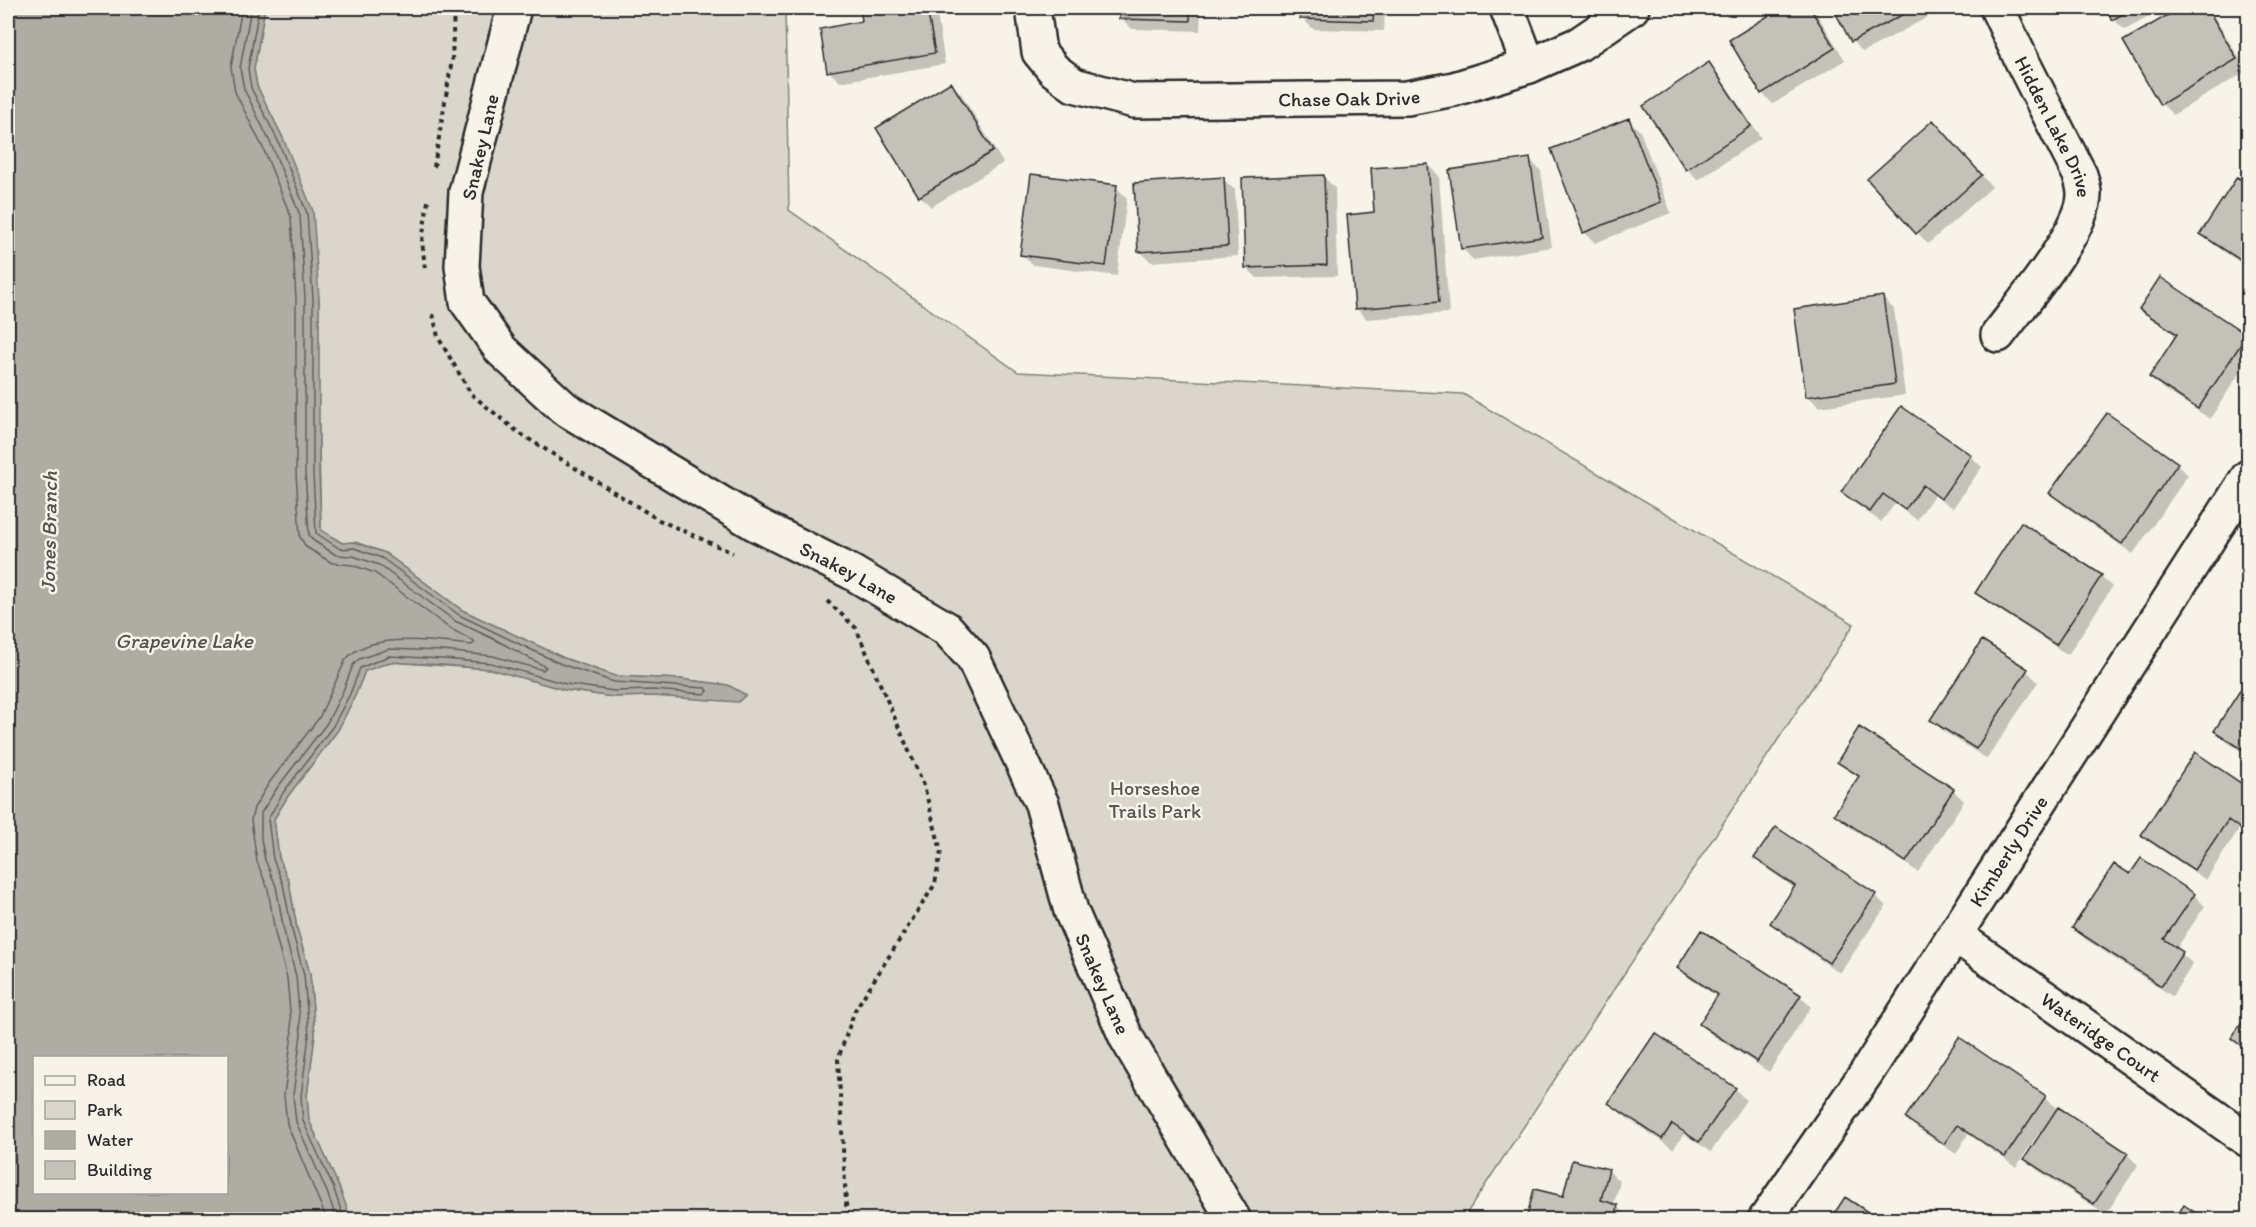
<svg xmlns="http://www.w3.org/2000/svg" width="2256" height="1227" font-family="Itim,sans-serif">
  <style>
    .green { fill: #dad6cc; stroke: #82807c; stroke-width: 1.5 }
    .water { fill: #afaca4; stroke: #7a7874; stroke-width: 1.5; fill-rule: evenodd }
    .shadow { fill: #0003 }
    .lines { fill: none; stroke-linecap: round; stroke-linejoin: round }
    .shore { stroke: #605f5b; stroke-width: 1.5 }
    .building { fill: #c4c1b9; stroke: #2b2b2b; stroke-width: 1.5 }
    .minor-casing { stroke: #2b2b2b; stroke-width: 38 }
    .path { stroke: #2b2b2b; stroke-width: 4; stroke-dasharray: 4.5 4.5; stroke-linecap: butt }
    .minor { stroke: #f7f3e8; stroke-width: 33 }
    .labels { text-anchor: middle; stroke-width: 5; stroke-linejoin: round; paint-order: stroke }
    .street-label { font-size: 20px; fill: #2b2b2b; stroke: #f7f3e8 }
    .park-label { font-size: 20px; fill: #575653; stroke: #f7f3e8 }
    .water-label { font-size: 21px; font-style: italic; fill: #53524f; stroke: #f7f3e8 }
  </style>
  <rect width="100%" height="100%" fill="#f7f3e8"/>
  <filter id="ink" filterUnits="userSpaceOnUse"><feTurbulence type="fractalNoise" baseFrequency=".0167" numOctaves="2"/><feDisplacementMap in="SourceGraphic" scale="12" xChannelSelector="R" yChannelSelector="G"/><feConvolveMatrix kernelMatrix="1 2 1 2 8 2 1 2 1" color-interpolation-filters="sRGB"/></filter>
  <g filter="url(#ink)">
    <path class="green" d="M265,8H785L789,210L1018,372L1463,394L1854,624L1463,1219H351L339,1187L309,1120L307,1096L315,1035L310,974L297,928L289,882L279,858L274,819L288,796L338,730L355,696L365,671L390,662L490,669L565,690L613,697L652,696L728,685L680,679L615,676L564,658L462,610L385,553L355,542L342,543L321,530L318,406L319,299L283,138L257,86L254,69Z"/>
    <path class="water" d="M8,8H265L254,69L257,86L283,138L313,211L319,299V472L321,530L342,543L355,542L385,553L462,610L564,658L615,676L680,679L728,685L746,695L738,702L652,696L613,697L565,690L490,669L442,665L390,662L365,671L355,696L338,730L288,796L274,819L279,858L289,882L297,929L310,974L315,1035L307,1096L309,1120L339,1187L351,1219H8ZM34,1058H226V1192H34Z"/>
    <path class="shadow" d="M862,8H936L945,64L840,82L829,71L864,22Z
      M1121,8H1201L1200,31L1132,29L1121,18Z
      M1302,8H1385L1384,31L1313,29L1302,18Z
      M1784,8H1813L1845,60L1773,104L1762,93L1731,41Z
      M1835,8H1926L1930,16L1863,52L1852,41Z
      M2107,8H2165L2125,30L2113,19Z
      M2183,8H2209L2247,71L2173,115L2162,104L2125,42Z
      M1708,64L1719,75L1761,138L1698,180L1687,169L1645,107Z
      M951,84L962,95L1003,163L931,207L920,196Z
      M1629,120L1640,131L1671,213L1595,243L1584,232Z
      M1944,133L1992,187L1928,244L1869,179Z
      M1530,160L1541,171L1552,247L1473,260L1462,248Z
      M1428,165L1439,176L1449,313L1367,319L1356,308L1376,214Z
      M1324,177L1335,188L1337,276L1257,278L1246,267Z
      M1223,179L1235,190L1238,256L1151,262L1140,251Z
      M2237,179L2248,186V268L2213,244L2202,233Z
      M1116,187L1127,198L1117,276L1033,265L1022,254Z
      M1883,298L1894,309L1905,395L1819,407L1808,396Z
      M2141,308L2246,336L2248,339V360L2210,419L2162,388L2151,376L2177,336L2152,319Z
      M1902,408L1970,456L1982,467L1953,508L1934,495L1917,520L1895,504L1881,522L1854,503L1843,492Z
      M2107,415L2177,464L2188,475L2133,554L2062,504L2051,493Z
      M2101,576L2112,587L2068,655L1988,603L1977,592Z
      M2027,671L2038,682L1987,759L1943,731L1932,720Z
      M2248,681V756L2227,742L2216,731Z
      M2195,754L2248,790V836L2239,829L2206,880L2154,845L2143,834Z
      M1839,761L1953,790L1964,801L1918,872L1847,825L1836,814L1859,778Z
      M1756,858L1875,895L1886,906L1840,973L1783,934L1772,923L1796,889L1767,869Z
      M2131,876L2194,895L2205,906L2176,949L2193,964L2172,996L2085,939L2074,928Z
      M1679,968L1800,996L1811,1007L1769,1072L1712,1035L1701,1024L1718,997L1690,979Z
      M2248,1016V1052L2233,1038Z
      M1735,1089L1746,1100L1711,1152L1684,1134L1673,1149L1621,1114L1610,1103Z
      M2045,1097L2058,1110L2127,1154L2138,1165L2106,1214L2037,1170L2026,1159L2042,1134L2039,1133L2016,1167L1968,1134L1956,1154L1918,1129L1907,1118Z
      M1573,1162L1609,1171L1620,1182L1614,1204L1629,1217L1628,1220H1527L1564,1198Z"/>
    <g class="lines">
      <path class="shore" d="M242,8L231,67L235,92L263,148L291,217L296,299V472L300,537L306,547L332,563L352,565L375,573L449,628L475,642L472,645C439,642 366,630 345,661L319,718L269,783L254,808L251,820L257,862L268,889L275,933L287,978L292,1034L284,1095L287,1124L327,1220
        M251,8L240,68L244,89L271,144L300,215L305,299V472L309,535L314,541L336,555L353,556L379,565L455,621L494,639L546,667L543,670L493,656L443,651L389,649L359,659L353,665L343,691L327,723L277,788L261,813V839L265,860L276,886L284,931L296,976L301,1034L293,1095L296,1122L327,1192L337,1220
        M259,8L248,69L251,88L278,141L307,213L313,299V472L316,533L340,549L354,548L382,558L459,615L561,664L614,682L706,688L708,691L705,694L653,690L614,691L566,684L491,663L443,659L389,656L360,668L350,694L333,726L283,793L268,819L273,859L283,884L292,930L304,975L309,1035L301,1096L303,1121L334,1189L344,1220"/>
    </g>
    <path class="building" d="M860,8H927L935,53L827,72L820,29L862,21Z
      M1119,8H1190V21L1119,19Z
      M1300,8H1374L1373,21L1300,19Z
      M1781,8H1810L1835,48L1761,94L1729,40Z
      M1833,8H1915L1851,42Z
      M2105,8H2134L2112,20Z
      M2180,8H2207L2237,59L2160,105L2123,41Z
      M1709,62L1751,126L1686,170L1643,106Z
      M951,82L993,151L919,197L876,128Z
      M1629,118L1661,202L1583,233L1551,149Z
      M1933,120L1982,175L1916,234L1867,179Z
      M1530,158L1542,237L1461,249L1449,170Z
      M1428,164L1439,302L1355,309L1347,215L1374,212L1371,168Z
      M1031,174L1117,185L1106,266L1020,255Z
      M1324,175L1327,265L1245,268L1242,178Z
      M1224,177L1228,246L1138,252L1134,183Z
      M2237,177L2248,184V265L2200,234Z
      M2160,277L2247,335L2198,409L2149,377L2177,334L2139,309Z
      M1883,296L1895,384L1806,397L1794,309Z
      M1901,406L1971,455L1941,499L1923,485L1905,510L1883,494L1870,512L1841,492Z
      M2107,413L2178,463L2122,544L2049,493Z
      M2021,522L2102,575L2056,645L1975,593Z
      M1982,640L2028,669L1976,749L1930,720Z
      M2248,678V753L2214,731Z
      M1859,727L1954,789L1906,862L1834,814L1859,776L1837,762Z
      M2195,752L2248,788V834L2228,820L2194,870L2141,835Z
      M1776,827L1876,894L1829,963L1770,923L1795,886L1754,858Z
      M2141,858L2195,894L2164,939L2183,952L2161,986L2072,928L2114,864L2130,874Z
      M1701,930L1801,995L1757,1062L1699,1024L1718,995L1677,968Z
      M2248,1014V1051L2231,1038Z
      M1655,1033L1736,1088L1699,1142L1672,1124L1662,1139L1608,1103Z
      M1959,1037L2046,1096L2005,1157L1957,1125L1944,1144L1905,1118Z
      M2058,1107L2128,1153L2094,1204L2024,1159Z
      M1572,1160L1609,1169L1601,1200L1618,1205L1615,1220H1526L1534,1189L1563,1196Z
      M1845,1197L1880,1220H1830Z
      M2184,1205L2206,1220H2174Z"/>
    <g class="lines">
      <defs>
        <g id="minor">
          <path id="s1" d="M514,8L466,192L462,266L467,302L501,350L564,408L754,523L851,572L947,629L973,658L1042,804L1071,911L1126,1037L1234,1220"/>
          <path id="s2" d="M1033,8L1039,52L1054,70L1074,85L1134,101L1407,98L1454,89L1529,66L1579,44L1632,8"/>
          <path d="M1507,8L1529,66"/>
          <path id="s3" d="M1997,8L2022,61L2080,175C2082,181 2084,188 2084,194C2085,229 2020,306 1998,335"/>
          <path id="s4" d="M1955,935L2248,1140"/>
          <path id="s5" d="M1765,1220L1867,1072L2248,477"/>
        </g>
      </defs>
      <use href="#minor" class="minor-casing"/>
      <path class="path" d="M434,167L452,60L454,8
        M425,268L422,241L428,201
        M433,314L438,337L471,394L519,433L659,520L733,553
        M827,601L856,628L924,786L941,851L935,884L855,1010L838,1059L847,1220"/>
      <use href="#minor" class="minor"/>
    </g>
  </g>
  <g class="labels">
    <g class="street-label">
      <text dy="7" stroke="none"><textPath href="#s2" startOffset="370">Chase Oak Drive</textPath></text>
      <text dy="7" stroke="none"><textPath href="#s3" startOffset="132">Hidden Lake Drive</textPath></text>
      <text transform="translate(480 147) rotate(-77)" y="7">Snakey Lane</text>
      <text dy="7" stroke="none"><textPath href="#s1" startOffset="774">Snakey Lane</textPath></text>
      <text dy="7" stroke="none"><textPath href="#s5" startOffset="442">Kimberly Drive</textPath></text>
      <text dy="7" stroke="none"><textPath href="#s1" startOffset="1278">Snakey Lane</textPath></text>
      <text dy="7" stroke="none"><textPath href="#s4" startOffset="178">Wateridge Court</textPath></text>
    </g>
    <g class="park-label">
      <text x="1155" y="795">Horseshoe<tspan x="1155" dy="23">Trails Park</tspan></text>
    </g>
    <g class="water-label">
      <text transform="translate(49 532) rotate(-89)" y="7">Jones Branch</text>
      <text x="184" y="648">Grapevine Lake</text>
    </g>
  </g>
  <rect width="2256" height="1227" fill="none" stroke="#f7f3e8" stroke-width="30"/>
  <rect x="15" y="15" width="2226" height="1197" fill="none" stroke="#2b2b2b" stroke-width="2" filter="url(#ink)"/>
  <rect x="33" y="1056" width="195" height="138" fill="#f7f3e8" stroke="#a5a39c" stroke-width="1.5"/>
  <rect x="45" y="1076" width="30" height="9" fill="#f7f3e8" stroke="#a5a39c" stroke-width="1.5"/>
  <text x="87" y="1086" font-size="18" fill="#2b2b2b">Road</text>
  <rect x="45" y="1101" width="30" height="18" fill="#dad6cc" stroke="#a5a39c" stroke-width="1.5"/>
  <text x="87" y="1116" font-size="18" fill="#2b2b2b">Park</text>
  <rect x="45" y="1131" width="30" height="18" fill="#afaca4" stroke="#a5a39c" stroke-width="1.5"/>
  <text x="87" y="1146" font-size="18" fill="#2b2b2b">Water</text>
  <rect x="45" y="1161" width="30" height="18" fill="#c4c1b9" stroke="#a5a39c" stroke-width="1.5"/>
  <text x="87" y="1176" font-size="18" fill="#2b2b2b">Building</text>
</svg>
